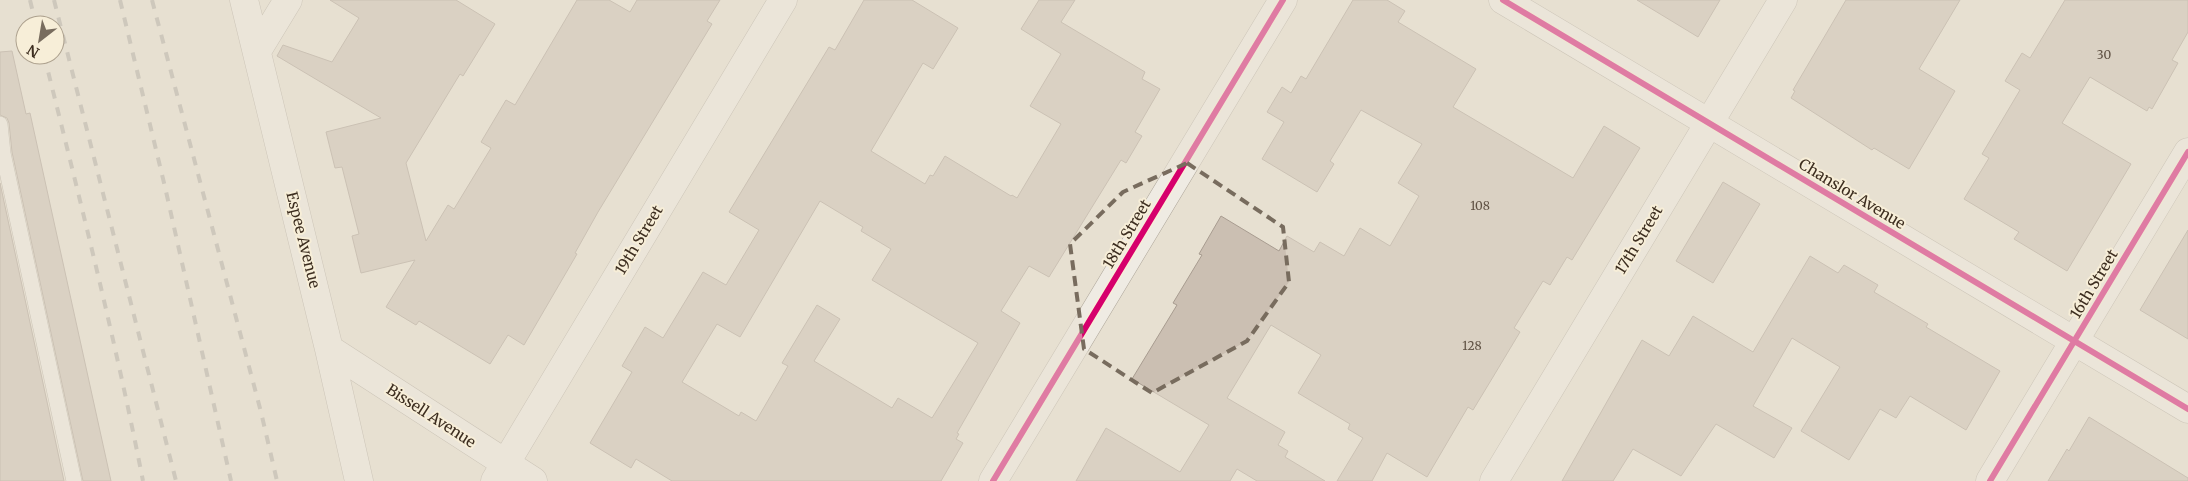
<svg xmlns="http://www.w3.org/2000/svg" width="2188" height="481" font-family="Merriweather,serif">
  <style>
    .building { fill: #cbbfb2; stroke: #a89c90; fill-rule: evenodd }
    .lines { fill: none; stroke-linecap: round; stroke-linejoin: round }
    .lane-casing { stroke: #ada599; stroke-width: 16 }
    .street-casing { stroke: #ada599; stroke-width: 29 }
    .lane { stroke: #efebe3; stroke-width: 15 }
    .street { stroke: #efebe3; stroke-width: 28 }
    .rail { stroke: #afaaa2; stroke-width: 4; stroke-dasharray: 9 9; stroke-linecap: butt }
    .cycleway-casing { stroke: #f7eed8; stroke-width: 9 }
    .cycleway { stroke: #d6006c; stroke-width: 6 }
    .marked { fill: none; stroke: #786c5e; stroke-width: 4; stroke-dasharray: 10 6; stroke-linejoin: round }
    .labels { text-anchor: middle; stroke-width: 4; stroke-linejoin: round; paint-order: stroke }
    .number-label { font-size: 12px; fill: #605244 }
    .street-label { font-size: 15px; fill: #3d2e20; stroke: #f7eed8 }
  </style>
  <rect width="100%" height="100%" fill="#e7e0d1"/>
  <path class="building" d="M330,0H456L495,24L463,76L460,74L406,163L426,241L448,205L454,209L491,148L481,142L506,100L515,105L577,0H609L630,12L637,0H720L707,21L712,24L598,212L575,253L577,254L524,345L508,335L490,364L419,321L416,325L386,307L415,260L361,273L352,236L359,234L342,167L335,168L326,132L381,118L277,56L283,45L332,62L359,18Z
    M864,0H912L958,28L933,69L923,63L871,151L925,184L930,175L933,176L945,156L1011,196L1012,195L1017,198L1061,124L1030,106L1061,54L1021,29L1039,0H1075L1061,22L1145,72L1142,79L1160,89L1135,132L1142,136L1126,163L1121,160L1049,277L1029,266L1001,311L1020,323L957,433L959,434L956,439L963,443L941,481H672L636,459L631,468L590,443L632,372L622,366L645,327L663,338L703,272L726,285L759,230L729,212L829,47L835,50ZM820,201L863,227L861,231L891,249L872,280L978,343L932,418L898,398L892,408L814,361L840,319L817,305L782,363L788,366L756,421L741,412L739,416L682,382L717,324L740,337Z
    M1353,0H1387L1405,11L1398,22L1476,69L1453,107L1573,178L1604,126L1640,148L1572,260L1567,257L1550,285L1543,281L1514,328L1520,332L1493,377L1473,410L1468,407L1427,477L1387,453L1372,481H1337L1363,438L1348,429L1350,424L1298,393L1321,355L1271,325L1227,398L1285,432L1278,445L1288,451L1285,457L1325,481H1257L1237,469L1230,481H1076L1106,428L1180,472L1209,425L1132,379L1177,305L1173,303L1202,255L1199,254L1221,216L1279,251L1287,236L1314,252L1320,242L1344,256L1360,228L1390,246L1419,196L1398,183L1422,144L1361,110L1330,161L1334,164L1317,192L1262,159L1284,122L1267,112L1282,87L1291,93L1301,76L1306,79Z
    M1637,0H1720L1698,37Z
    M1846,0H1960L1919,69L1955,91L1909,169L1874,148L1872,150L1791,98L1795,91L1793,90Z
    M2065,0H2188V32L2172,60L2178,63L2152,109L2149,107L2147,111L2090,77L2062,123L2131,164L2067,271L2014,239L2019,232L1964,199L1989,158L1982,154L2020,90L2005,81L2022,53L2030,58Z
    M12,51L26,114L30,113L111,481H83L12,152L9,123L7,118L0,115V52Z
    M1723,182L1760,204L1713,283L1676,261Z
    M0,183L64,481H0Z
    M2188,230V339L2140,310Z
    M1810,256L1838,273L1844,265L1878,285L1874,292L1928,324L1926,327L2000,371L1966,430L1910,396L1896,418L1880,409L1849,460L1801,431L1840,367L1792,338L1753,406L1792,428L1774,458L1716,424L1681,476L1633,449L1613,481H1562L1642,340L1669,356L1693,316L1753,352Z
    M2089,417L2188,478V481H2048L2067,449L2069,451Z"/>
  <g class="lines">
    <defs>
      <path id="lane" d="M0,124L3,153L74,481"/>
      <path id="street" d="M244,0L329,349L359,481
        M1503,0L2188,409
        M257,51L288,0
        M329,349L533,481
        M495,481L783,0
        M993,481L1283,0
        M1494,481L1783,0
        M1990,481L2188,152"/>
    </defs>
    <use href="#lane" class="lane-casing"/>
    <use href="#street" class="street-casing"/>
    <use href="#lane" class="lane"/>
    <use href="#street" class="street"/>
    <path class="rail" d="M30,0L36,25
      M54,0L176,481
      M120,0L165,187L231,481
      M152,0L261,412L277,481
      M44,55C79,196 115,338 143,481"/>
    <defs>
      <path id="cycleway" d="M1503,0L2188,409
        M993,481L1283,0
        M1990,481L2188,152"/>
    </defs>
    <use href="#cycleway" class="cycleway-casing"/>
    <use href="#cycleway" class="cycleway"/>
  </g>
  <path d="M0 0H2188V481H0ZM1187,163L1283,227L1289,282L1247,341L1152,393L1084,349L1070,244L1123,192Z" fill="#e7e0d1" fill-opacity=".55" fill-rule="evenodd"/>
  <path class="marked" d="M1187,163L1283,227L1289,282L1247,341L1152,393L1084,349L1070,244L1123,192Z"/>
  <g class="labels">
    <g class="number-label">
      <text x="2104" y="59">30</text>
      <text x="1480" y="210">108</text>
      <text x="1472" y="350">128</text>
    </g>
    <g class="street-label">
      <text transform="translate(1852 194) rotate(31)" y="5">Chanslor Avenue</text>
      <text transform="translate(1127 234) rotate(-59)" y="5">18th Street</text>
      <text transform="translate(303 240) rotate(76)" y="5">Espee Avenue</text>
      <text transform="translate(639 240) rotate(-59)" y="5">19th Street</text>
      <text transform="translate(1639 240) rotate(-59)" y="5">17th Street</text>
      <text transform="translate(2094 284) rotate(-59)" y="5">16th Street</text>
      <text transform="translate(431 416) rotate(33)" y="5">Bissell Avenue</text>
    </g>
  </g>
  <g transform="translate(40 40) rotate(211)"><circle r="24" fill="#f7eed8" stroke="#ada18e"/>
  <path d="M0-4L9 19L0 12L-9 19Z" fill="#786c5e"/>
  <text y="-8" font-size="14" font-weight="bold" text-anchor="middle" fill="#3d2e20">N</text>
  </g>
</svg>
